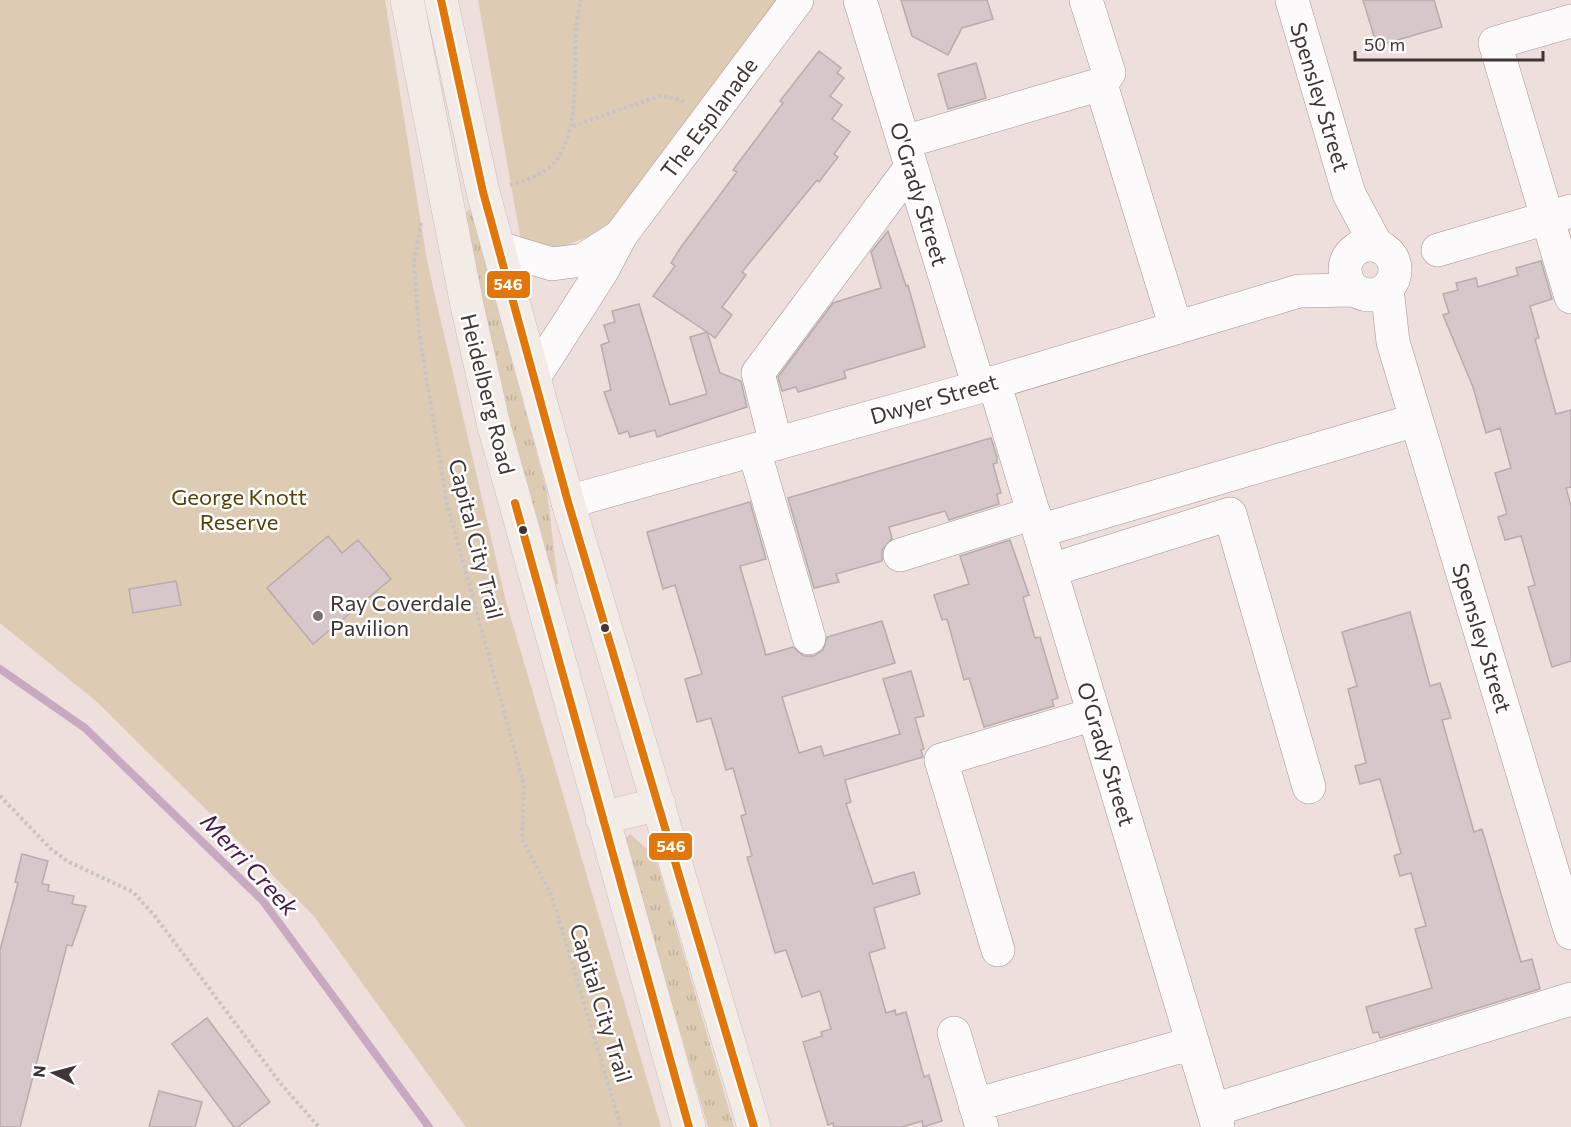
<svg xmlns="http://www.w3.org/2000/svg" width="1571" height="1127" font-family="Commissioner,sans-serif">
  <style>
    .grass { fill: url(#grass-tufts) }
    .park { fill: #decbb3 }
    .lines { fill: none; stroke-linecap: round; stroke-linejoin: round }
    .stream { stroke: #c7aac2; stroke-width: 8 }
    .building { fill: #d8c7ca; stroke: #b7abac; stroke-width: 1.5 }
    .minor-casing { stroke: #a09493; stroke-width: 34 }
    .major-casing { stroke: #c7bfbe; stroke-width: 34 }
    .path { stroke: #c8c4c3; stroke-width: 4; stroke-dasharray: 3 3; stroke-linecap: butt }
    .minor { stroke: #fcfafa; stroke-width: 33 }
    .major { stroke: #f3ebe6; stroke-width: 33 }
    .bus-1-casing { stroke: #fff; stroke-width: 12 }
    .bus-1 { stroke: #e27608; stroke-width: 8 }
    .bus-dot { fill: #403534; stroke: #fff; stroke-width: 2 }
    .poi-dot { fill: #7d706f; stroke: #fff; stroke-width: 2 }
    .labels { text-anchor: middle; stroke-width: 5; stroke-linejoin: round; paint-order: stroke }
    .street-label { font-size: 22px; fill: #403534; stroke: #fff }
    .park-label { font-size: 22px; fill: #574006; stroke: #fff }
    .poi-label { font-size: 22px; fill: #403534; stroke: #fff; text-anchor: start }
    .water-label { font-size: 24px; font-style: italic; fill: #471c4a; stroke: #fff }
    .line-badge { stroke: #fff; stroke-width: 2 }
    .badge-label { font-size: 16px; text-anchor: middle; font-weight: bold; fill: #fff }
  </style>
  <defs>
    <pattern id="grass-tufts" width="24" height="20" patternUnits="userSpaceOnUse" patternTransform="scale(1.5)"><rect width="24" height="20" fill="#decbb3"/><path d="M3 7l-1-3M5 7V3M7 7l1-3M15 17l-1-3M17 17v-4M19 17l1-3" fill="none" stroke="#c0af9b"/></pattern>
  </defs>
  <rect width="100%" height="100%" fill="#eededc"/>
  <path class="grass" d="M471,208L547,492L558,583L553,588L503,403L464,214Z
    M630,834L655,856L734,1127H708L624,839Z"/>
  <path class="park" d="M0,0H385L427,261L505,598L661,1127H466L313,915L97,702L0,623Z
    M478,0H784L609,229L561,247L521,241Z"/>
  <g class="lines">
    <path class="stream" d="M0,669L85,728L263,901L429,1127"/>
  </g>
  <path class="building" d="M901,0H987L993,19L962,28L948,55L912,36Z
    M1363,0H1434L1442,27L1377,46Z
    M819,51L841,68L837,73L844,78L830,96L842,105L832,119L850,132L834,154L838,157L819,182L817,180L742,272L746,275L722,307L732,315L715,338L707,332L720,373L741,381L747,407L657,437L655,430L630,437L628,431L619,434L604,392L611,390L601,345L609,342L604,325L615,322L612,311L639,304L670,405L707,394L690,337L707,332L653,296L675,266L671,263L681,247L737,172L733,170L783,103L780,101Z
    M976,63L986,98L948,109L938,74Z
    M888,231L906,286L908,285L925,347L844,371L846,378L798,392L796,387L782,391L778,377L833,303L881,288L871,252Z
    M1541,261L1552,299L1530,306L1539,338L1535,339L1556,414L1571,410V487L1566,488L1571,506V661L1552,667L1528,587L1535,585L1521,536L1505,540L1498,517L1507,514L1495,473L1511,468L1500,428L1486,433L1473,387L1443,315L1449,313L1443,294L1458,290L1456,283L1476,278L1478,287L1518,275L1516,268Z
    M991,438L997,457V463L993,464L1001,493L997,494L999,504L949,520L945,511L889,527L892,539L882,550V561L836,574L839,582L814,588L788,498Z
    M750,502L766,559L740,566L766,655L793,647L804,656H814L823,650L827,637L882,621L895,663L782,697L799,753L821,746L824,756L900,734L883,679L911,671L924,716L915,718L924,749L921,750L923,757L845,780L851,802L846,804L873,884L914,872L920,894L874,908L885,948L869,953L886,1013L895,1010L896,1015L906,1012L924,1077L929,1075L942,1121L923,1127L922,1121L902,1127H834L833,1123L828,1125L803,1042L822,1036L821,1032L831,1029L820,991L802,997L786,950L775,953L747,857L752,856L741,816L746,814L733,768L726,770L711,718L697,722L685,679L702,674L675,585L663,589L647,532Z
    M328,536L342,553L358,540L391,579L313,644L267,588Z
    M1010,540L1029,595L1023,597L1035,638L1040,637L1058,698L1052,700L1054,706L984,727L969,678L964,680L947,619L942,620L934,595L969,584L960,556Z
    M176,581L181,605L133,613L129,589Z
    M1410,612L1430,686L1440,683L1451,718L1442,720L1474,832L1482,829L1521,962L1532,959L1540,989L1380,1038L1378,1032L1373,1033L1366,1007L1432,988L1415,929L1426,926L1411,873L1400,876L1394,856L1401,853L1380,779L1360,784L1355,766L1366,763L1348,689L1357,686L1342,632Z
    M22,854L48,861L42,884L49,885L48,891L74,896L72,904L86,906L72,946L67,945L20,1127H0V950L18,883L15,882Z
    M207,1018L270,1102L238,1127H234L172,1044Z
    M159,1091L202,1102L195,1127H149Z"/>
  <g class="lines">
    <defs>
      <path id="minor" d="M860,0L979,387
        M1086,0L1109,73L1101,84L1176,328
        M1292,0L1349,194L1377,246
        M1571,21L1495,43L1571,297
        M904,142L1101,84
        M1345 270a25 25 0 1 1 50 0a25 25 0 1 1-50 0Z
        M499,248L552,264L583,260L619,237
        M1438,250L1571,211
        M1387,288L1393,342L1571,933
        M534,377L602,271L621,235L797,0
        M994,382L1218,1127
        M776,444L758,373L911,167
        M754,450L809,638
        M568,502L979,387L1299,291L1353,290
        M1039,531L1416,420
        M900,555L1034,513
        M1051,570L1230,514L1309,787
        M998,950L941,760L1094,714
        M954,1033L982,1127
        M975,1105L1193,1043
        M1213,1110L1571,999"/>
      <path id="major" d="M407,0L467,305L494,426L689,1127
        M441,0L483,192L568,502L754,1127
        M602,818L659,804"/>
    </defs>
    <use href="#minor" class="minor-casing"/>
    <use href="#major" class="major-casing"/>
    <path class="path" d="M573,126L659,96L679,99L685,103
      M510,185C525,180 545,175 555,162C587,120 567,51 581,0
      M421,223L414,263L419,332L447,504L524,784L522,839L552,896L621,1127
      M0,796L50,848L67,861L133,892L154,915L281,1084L319,1127"/>
    <use href="#minor" class="minor"/>
    <use href="#major" class="major"/>
    <defs>
      <path id="bus-1" d="M441,0L483,192L568,502L754,1127
        M515,503L689,1127"/>
    </defs>
    <use href="#bus-1" class="bus-1-casing"/>
    <use href="#bus-1" class="bus-1"/>
  </g>
  <g class="bus-dot">
    <circle cx="523" cy="530" r="5"/>
    <circle cx="605" cy="628" r="5"/>
  </g>
  <circle class="poi-dot" cx="318" cy="616" r="6"/>
  <g class="labels">
    <g class="street-label">
      <text transform="translate(1320 97) rotate(73)" y="8">Spensley Street</text>
      <text transform="translate(709 118) rotate(-53)" y="8">The Esplanade</text>
      <text transform="translate(919 194) rotate(73)" y="8">O'Grady Street</text>
      <text transform="translate(488 394) rotate(76)" y="8">Heidelberg Road</text>
      <text transform="translate(934 399) rotate(-16)" y="8">Dwyer Street</text>
      <text transform="translate(476 539) rotate(76)" y="8">Capital City Trail</text>
      <text transform="translate(1482 638) rotate(73)" y="8">Spensley Street</text>
      <text transform="translate(1106 754) rotate(73)" y="8">O'Grady Street</text>
      <text transform="translate(601 1003) rotate(73)" y="8">Capital City Trail</text>
    </g>
    <g class="park-label">
      <text x="239" y="505">George Knott<tspan x="239" dy="25">Reserve</tspan></text>
    </g>
    <g class="poi-label">
      <text x="330" y="611">Ray Coverdale<tspan x="330" dy="25">Pavilion</tspan></text>
    </g>
    <g class="water-label">
      <text transform="translate(249 865) rotate(47)" y="8">Merri Creek</text>
    </g>
  </g>
  <g class="line-badge">
    <rect x="486" y="270" width="45" height="29" rx="6" fill="#e27608"/>
    <rect x="648" y="832" width="45" height="29" rx="6" fill="#e27608"/>
  </g>
  <g class="badge-label">
    <text x="508" y="290">546</text>
    <text x="671" y="852">546</text>
  </g>
  <g transform="translate(54 1073) rotate(276)" stroke="#ffffff" stroke-width="4.5" paint-order="stroke">
  <path d="M0-4.5L10 22L0 15L-10 22Z" fill="#403534"/>
  <text y="-9" font-size="16" font-weight="bold" text-anchor="middle" fill="#403534">N</text>
  </g>
  <path d="M1355 51v9h188v-9" fill="none" stroke="#403534" stroke-width="3"/>
  <text x="1364" y="51" font-size="18" fill="#403534" stroke="#ffffff" stroke-width="4.5" paint-order="stroke">50 m</text>
</svg>
